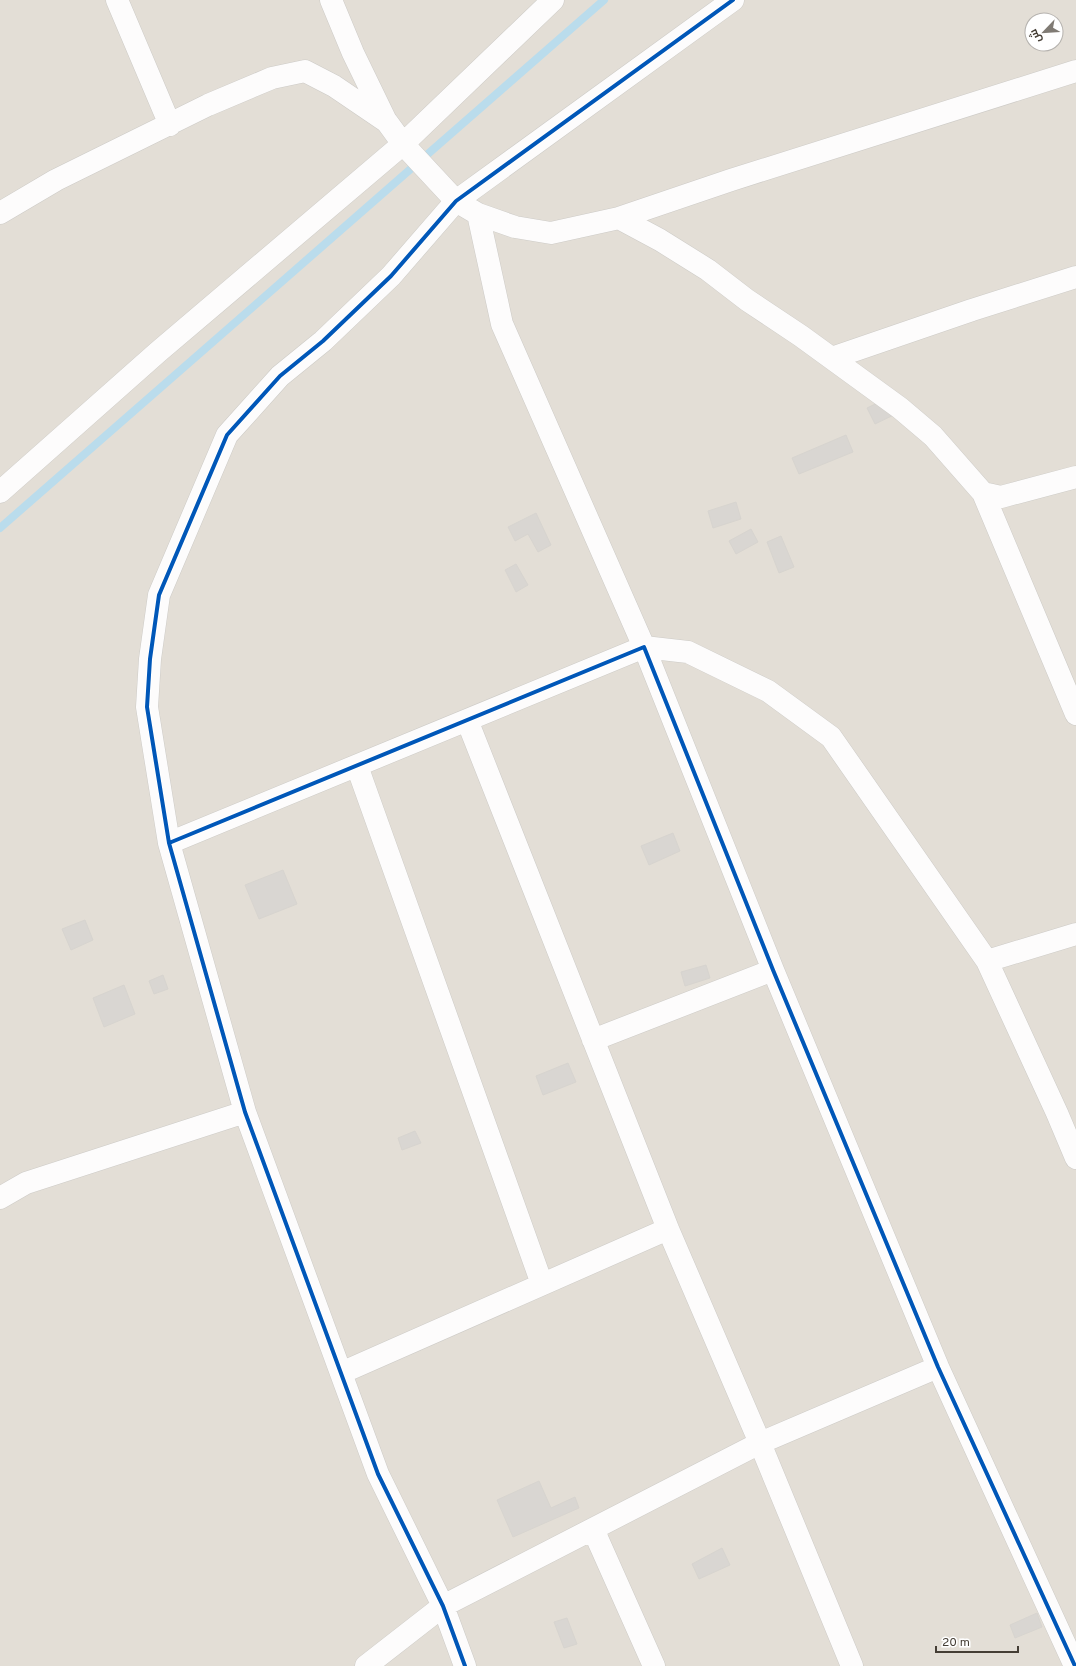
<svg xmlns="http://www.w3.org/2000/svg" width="1076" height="1666" font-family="Overpass,Cairo,sans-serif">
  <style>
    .residential { fill: #e3ded6; fill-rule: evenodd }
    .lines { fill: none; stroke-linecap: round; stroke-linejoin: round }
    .stream { stroke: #badcec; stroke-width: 8 }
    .building { fill: #d9d6d2; stroke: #d7d4cf }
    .street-casing { stroke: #cdcbc7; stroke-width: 23 }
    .street { stroke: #fdfcfc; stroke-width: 22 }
    .cycleway-casing { stroke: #fff; stroke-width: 6 }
    .cycleway { stroke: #0057b8; stroke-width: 4 }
  </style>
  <rect width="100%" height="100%" fill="#efede9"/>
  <path class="residential" d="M0,0H1076V1666H0ZM1032,20H1056V44H1032Z"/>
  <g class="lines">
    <path class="stream" d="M0,528L604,0"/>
  </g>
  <path class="building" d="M894,395L902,411L875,424L867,408Z
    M846,435L853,452L799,474L792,458Z
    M736,502L741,519L713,528L708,511Z
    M536,513L551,545L538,552L528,534L515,541L508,527Z
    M751,529L758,542L736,554L729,541Z
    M781,536L794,567L779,573L767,542Z
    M516,564L528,585L516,592L505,570Z
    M673,833L680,851L649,865L641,846Z
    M283,870L297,904L259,919L245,885Z
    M85,920L93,940L71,950L62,929Z
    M706,965L710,978L685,986L681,972Z
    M163,975L168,989L154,994L149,981Z
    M124,985L135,1014L104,1027L93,998Z
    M568,1063L576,1082L543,1095L536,1076Z
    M415,1131L421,1143L402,1150L398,1138Z
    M539,1481L551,1508L575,1497L579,1508L513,1537L497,1500Z
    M722,1548L730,1565L699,1579L692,1564Z
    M1037,1613L1042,1627L1015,1638L1010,1625Z
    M567,1618L577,1644L564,1648L554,1622Z"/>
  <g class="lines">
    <defs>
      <path id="street" d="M117,0L170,125
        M331,0L353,53L386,121
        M0,213L56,180L208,105L272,78L305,71L334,86L387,122L403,144L456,201L478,214L515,227L551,233L619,218L660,240L708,270L747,300L801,336L900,408L933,436L983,493L1001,497L1076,477
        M478,214L502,324L644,647L688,652L768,691L831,737L987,961L1057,1113L1076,1158
        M619,218L731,180L1076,71
        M832,358L972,310L1076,277
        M0,492L158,352L403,144L553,0
        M983,493L1076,714
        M467,720L668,1229L760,1443L852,1666
        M357,766L542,1284
        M169,843L644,647L773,970L938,1367L1075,1666
        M987,961L1076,934
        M593,1040L773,970
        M0,1198L26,1183L245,1112
        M341,1373L668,1229
        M593,1529L654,1666
        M366,1666L443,1606L760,1443L938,1367
        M465,1666L443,1606L378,1474L245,1112L169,843L147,707L150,659L159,595L227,435L280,376L323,341L391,276L456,201L733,0"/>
    </defs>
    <use href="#street" class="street-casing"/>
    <use href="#street" class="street"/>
    <defs>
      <path id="cycleway" d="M169,843L644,647L773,970L938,1367L1075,1666
        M465,1666L443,1606L378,1474L245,1112L169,843L147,707L150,659L159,595L227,435L280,376L323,341L391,276L456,201L733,0"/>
    </defs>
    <use href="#cycleway" class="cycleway-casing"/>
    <use href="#cycleway" class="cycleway"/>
  </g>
  <g transform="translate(1044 32) rotate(245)"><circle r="19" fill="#ffffff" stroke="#b5b2ae"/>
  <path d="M0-3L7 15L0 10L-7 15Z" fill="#807b74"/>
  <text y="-6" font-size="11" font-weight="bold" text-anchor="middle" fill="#453e35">ش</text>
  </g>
  <path d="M936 1646v6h82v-6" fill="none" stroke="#453e35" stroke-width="2"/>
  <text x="942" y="1646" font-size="12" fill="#453e35" stroke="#ffffff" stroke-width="3" paint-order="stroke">20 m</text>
</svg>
